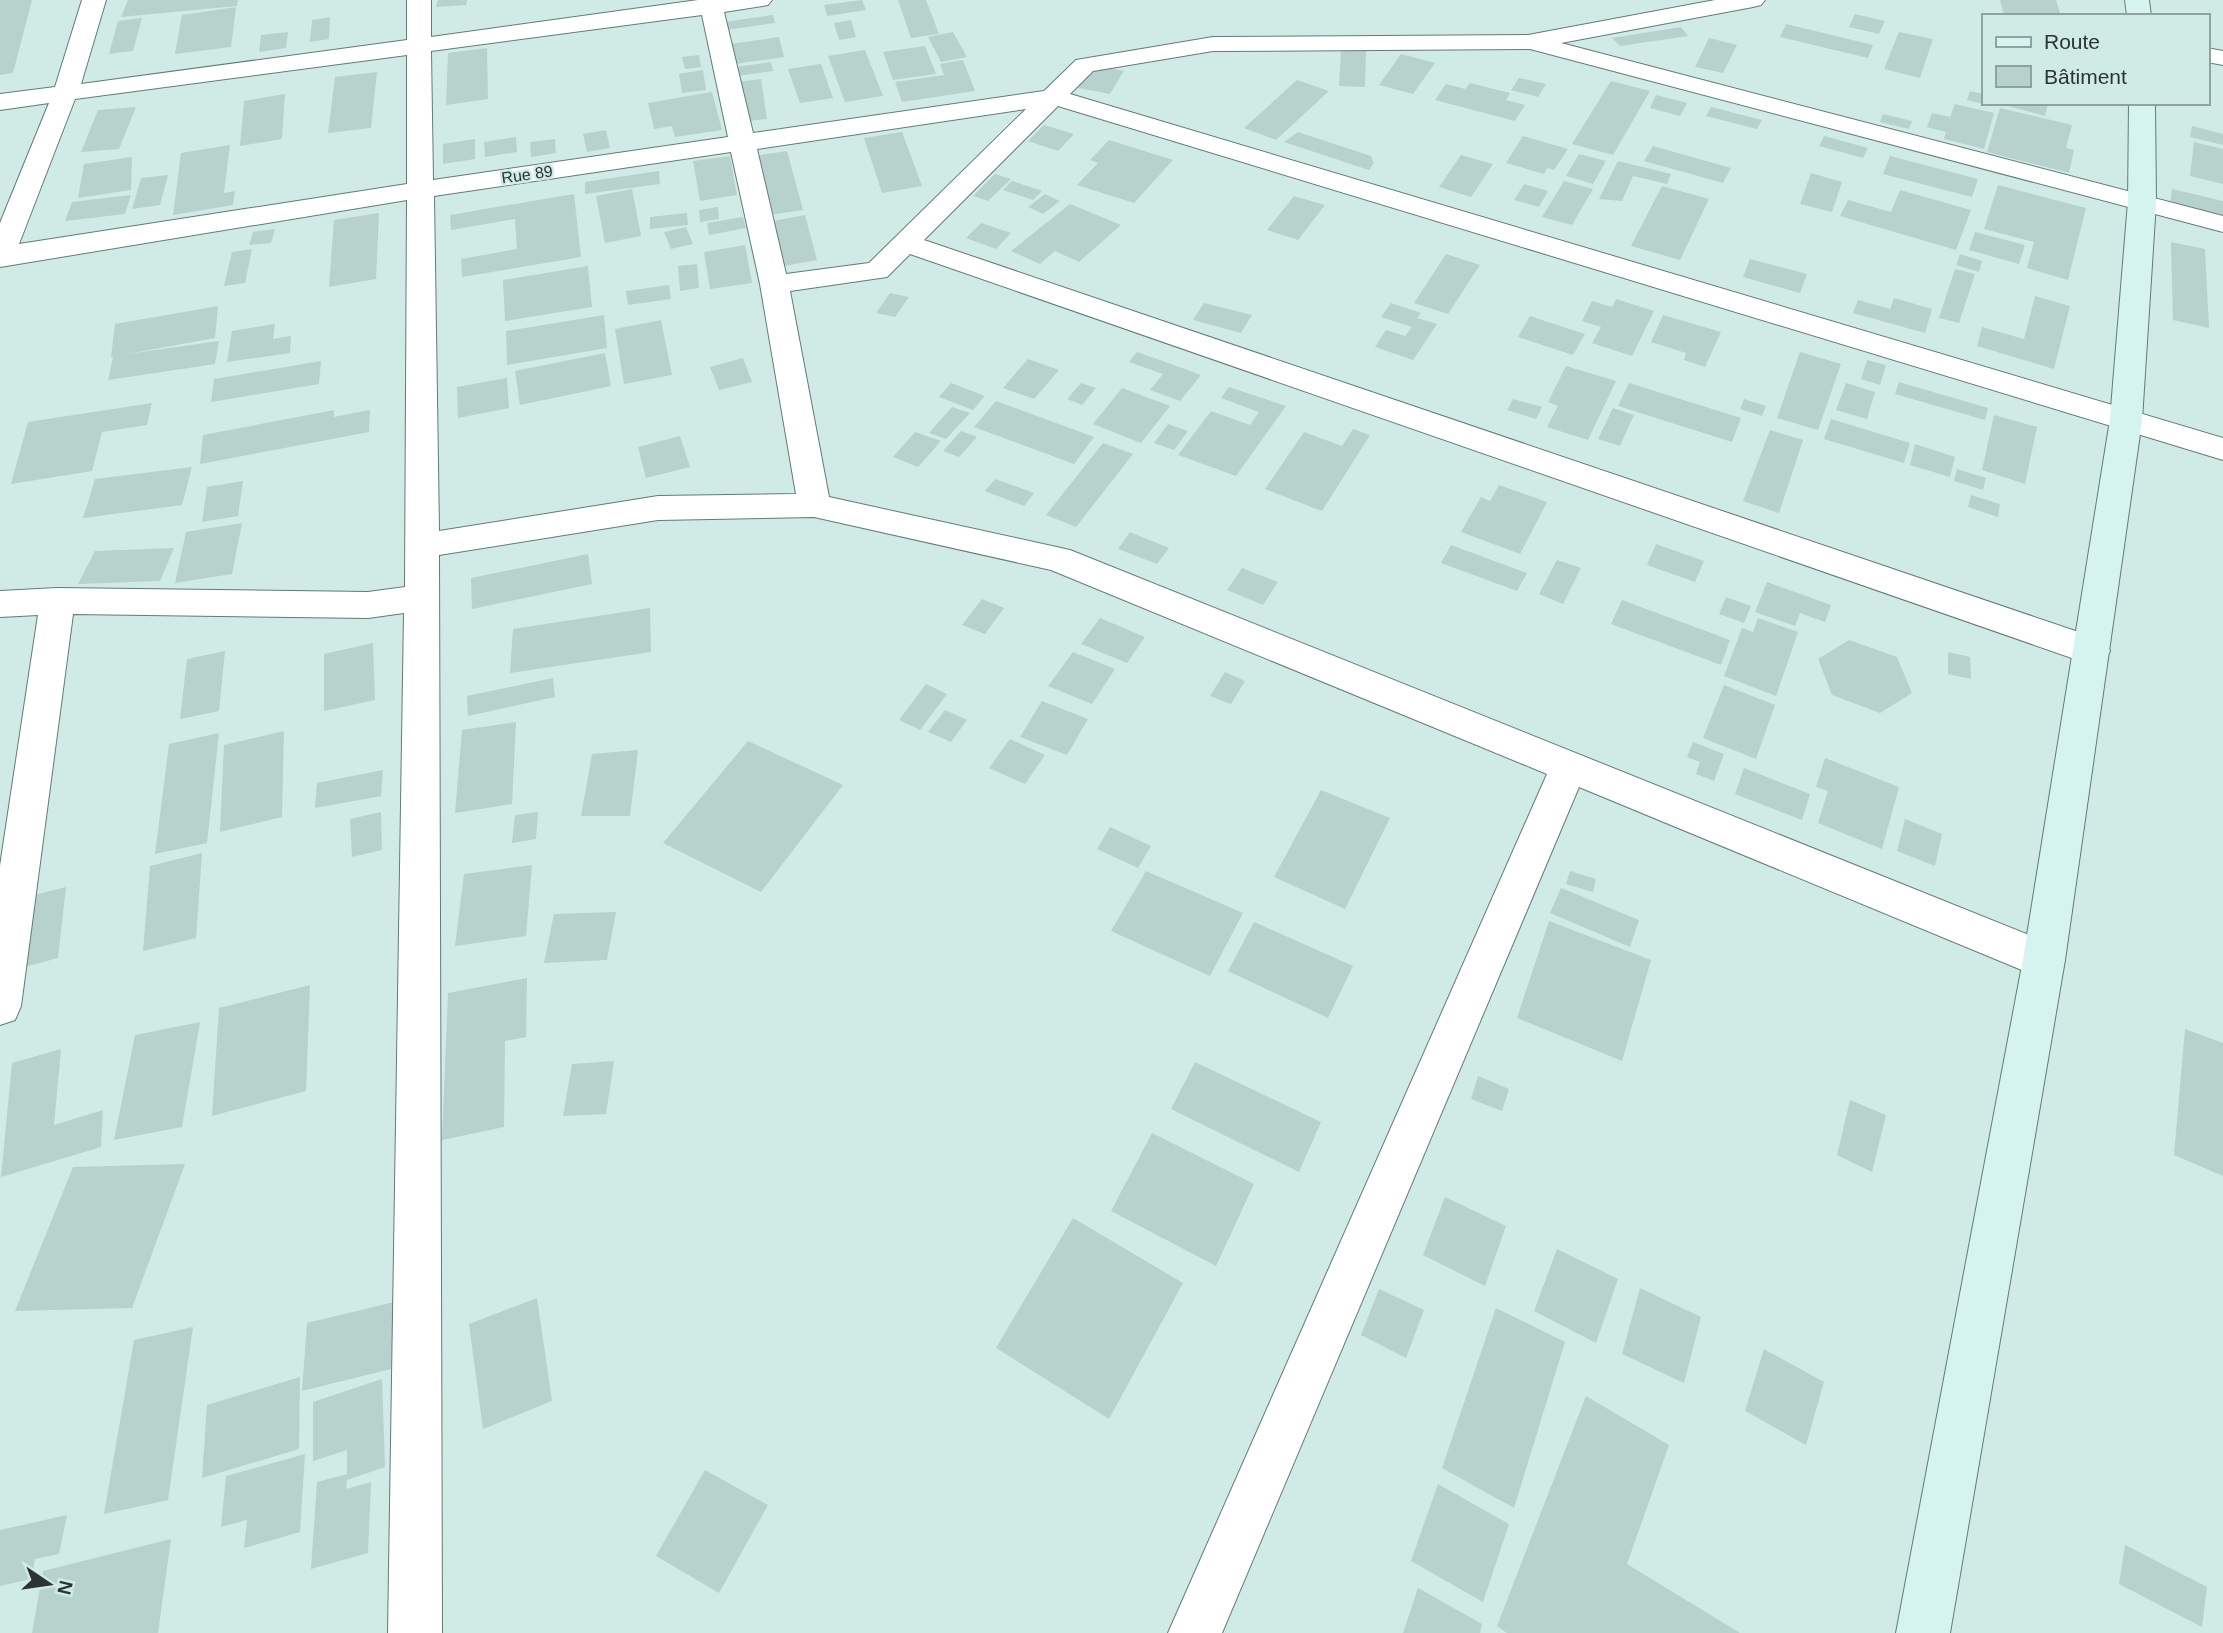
<svg xmlns="http://www.w3.org/2000/svg" width="2223" height="1633" font-family="Helvetica,sans-serif">
  <style>
    .building { fill: #b7d1cc }
    .lines { fill: none; stroke-linecap: round; stroke-linejoin: round }
    .minor-casing { stroke: #637b77; stroke-width: 2 }
    .secondary-casing { stroke: #637b77; stroke-width: 2 }
    .minor { fill: #fff; fill-rule: evenodd }
    .secondary { fill: #d6f4ef; fill-rule: evenodd }
    .labels { text-anchor: middle; stroke-width: 5; stroke-linejoin: round; paint-order: stroke }
    .far-street-label { font-size: 16px; fill: #2a3433; stroke: #d0ebe6 }
  </style>
  <rect width="100%" height="100%" fill="#d0ebe6"/>
  <path class="building" d="M0,0H32L13,73L0,75Z
    M128,0H238L237,6L121,17Z
    M438,0H467L466,5L436,7Z
    M862,0L866,10L827,16L824,5Z
    M898,0H926L939,34L911,38Z
    M2000,0H2056L2061,16H2004Z
    M236,7L231,47L175,54L182,15Z
    M1855,14L1885,21L1879,34L1849,27Z
    M773,15L775,23L719,31L717,23Z
    M330,17L329,39L310,42L312,20Z
    M142,18L133,51L109,54L118,21Z
    M851,20L856,37L839,40L834,23Z
    M1786,24L1873,45L1868,58L1780,37Z
    M1681,27L1688,36L1620,46L1612,38Z
    M288,32L286,48L259,52L261,35Z
    M953,32L967,57L941,62L928,37Z
    M1899,32L1933,39L1920,78L1884,69Z
    M779,37L784,57L735,64L730,44Z
    M1709,38L1737,45L1723,73L1695,67Z
    M925,46L936,74L893,80L883,52Z
    M487,48L488,99L446,105L448,53Z
    M865,50L883,96L845,102L828,56Z
    M1341,50L1366,51L1365,87L1339,86Z
    M1401,54L1435,63L1413,94L1379,85Z
    M699,55L701,67L685,69L682,57Z
    M963,60L975,91L902,102L895,82L944,75L940,64Z
    M771,62L773,71L738,76L736,67Z
    M821,64L833,98L800,103L788,69Z
    M1094,65L1124,71L1110,94L1078,88Z
    M703,70L706,90L682,93L679,74Z
    M377,72L371,128L328,133L335,77Z
    M1519,78L1546,84L1538,97L1511,90Z
    M761,79L767,119L742,122L737,82Z
    M1297,80L1329,91L1276,140L1244,128Z
    M1611,81L1650,91L1613,155L1572,144Z
    M1470,83L1510,93L1506,100L1525,105L1515,121L1435,100L1446,84L1465,89Z
    M1970,91L1983,94V104L1967,100Z
    M712,92L722,130L675,137L672,126L654,129L648,103Z
    M285,94L282,139L240,146L244,101Z
    M1656,95L1687,103L1680,116L1650,108Z
    M1997,103H2048L2045,116Z
    M1955,104L1994,113L1984,149L1944,139L1946,132L1927,127L1932,113L1950,117Z
    M136,107L119,149L81,152L98,110Z
    M1711,107L1762,120L1757,129L1706,116Z
    M2000,108L2072,125L2066,148L2074,150L2069,173L1987,152Z
    M1883,114L1912,121L1909,129L1880,122Z
    M1044,125L1074,134L1058,151L1028,141Z
    M2192,126L2223,134V145L2190,137Z
    M606,130L610,148L587,152L583,134Z
    M902,132L922,186L882,193L864,138Z
    M1298,132L1371,156L1374,163L1369,170L1284,142Z
    M1523,136L1568,149L1554,170L1547,168L1544,174L1506,163Z
    M1824,136L1868,148L1863,158L1819,146Z
    M516,137L517,152L485,157L484,142Z
    M475,139V159L443,164V144Z
    M555,139L556,153L531,157L530,142Z
    M1109,140L1173,160L1134,203L1077,185L1098,163L1090,160Z
    M2194,142L2223,149V184L2190,176Z
    M230,145L224,193L235,191L233,205L173,215L181,153Z
    M1653,146L1731,168L1723,183L1644,161Z
    M787,151L803,210L769,215L754,156Z
    M1579,154L1606,161L1593,184L1566,176Z
    M1461,155L1493,164L1471,197L1439,187Z
    M730,156L737,195L700,201L693,161Z
    M1890,156L1978,179L1972,197L1883,174Z
    M132,157L131,190L78,198L84,164Z
    M1618,161L1671,174L1667,184L1633,176L1622,201L1599,199Z
    M659,171L660,184L585,194V182Z
    M1811,173L1842,182L1832,212L1800,204Z
    M995,174L1011,179L988,201L973,196Z
    M168,175L160,205L132,209L141,178Z
    M1012,181L1042,191L1033,200L1003,190Z
    M1564,181L1593,189L1572,225L1542,217Z
    M1524,184L1548,191L1539,207L1514,200Z
    M1998,185L2086,208L2068,280L2027,268L2034,242L1984,229Z
    M1662,186L1709,199L1680,260L1631,246Z
    M632,189L641,236L605,243L596,196Z
    M2172,189L2223,201V219L2170,206Z
    M1900,190L1971,210L1956,250L1840,216L1848,200L1891,212Z
    M574,194L581,257L462,277L461,259L517,249L515,219L451,230L450,215Z
    M1045,194L1060,201L1043,214L1028,207Z
    M131,195L125,214L65,221L72,202Z
    M1294,196L1325,205L1298,240L1267,230Z
    M1070,204L1121,225L1079,262L1055,251L1040,264L1011,251Z
    M718,207L719,219L700,222L699,210Z
    M379,213L376,279L329,287L334,220Z
    M687,213L688,225L650,229V217Z
    M805,215L817,260L784,266L773,221Z
    M743,217L746,228L709,235L707,223Z
    M981,223L1011,233L996,249L966,238Z
    M686,227L693,244L671,249L664,232Z
    M275,229L271,243L249,245L253,232Z
    M1975,232L2025,245L2019,264L1969,250Z
    M2171,242L2205,249L2209,328L2173,320Z
    M745,245L752,283L710,289L704,252Z
    M252,249L245,283L224,286L232,252Z
    M1446,254L1480,265L1448,314L1414,303Z
    M1960,254L1982,261L1979,272L1956,265Z
    M1750,259L1807,274L1800,293L1743,277Z
    M697,264L699,288L680,291L678,266Z
    M588,266L592,307L505,321L503,280Z
    M1955,269L1975,274L1959,323L1939,318Z
    M669,285L671,299L628,305L626,291Z
    M890,293L909,297L895,317L876,313Z
    M2035,296L2070,306L2054,369L1977,346L1982,327L2024,339Z
    M1894,298L1932,309L1925,333L1853,313L1858,300L1890,309Z
    M1616,299L1654,311L1632,356L1592,343L1601,327L1582,321L1592,301L1612,307Z
    M1204,303L1252,315L1241,333L1193,320Z
    M1391,303L1421,313L1417,318L1437,324L1413,360L1375,347L1386,330L1405,336L1412,327L1381,317Z
    M218,306L215,338L127,354L219,341L215,364L108,380L113,357H111L115,324Z
    M604,315L607,348L507,365L506,331Z
    M1663,315L1721,332L1705,367L1684,360L1686,353L1651,342Z
    M1530,316L1585,334L1573,355L1518,337Z
    M661,320L672,375L624,384L615,329Z
    M275,324L273,339L291,336L290,353L227,362L232,331Z
    M1137,352L1171,364L1201,375L1180,401L1150,390L1163,374L1129,362Z
    M1800,352L1841,364L1818,430L1777,418Z
    M605,353L611,386L520,405L515,371Z
    M743,358L752,382L719,390L710,367Z
    M1028,359L1059,370L1034,399L1003,388Z
    M1867,360L1886,365L1880,385L1861,379Z
    M321,361L319,384L211,402L214,379Z
    M1566,366L1616,381L1588,440L1547,427L1558,406L1548,402Z
    M507,378L509,408L458,418L457,387Z
    M1899,382L1988,408L1985,420L1895,394Z
    M951,383L985,396L973,410L939,397Z
    M1081,383L1096,388L1082,405L1067,399Z
    M1629,383L1741,418L1732,442L1618,406Z
    M1846,383L1875,392L1867,419L1836,410Z
    M1229,387L1286,406L1236,476L1178,455L1211,411L1250,425L1259,412L1221,398Z
    M1122,388L1170,406L1141,443L1093,424Z
    M1513,399L1542,407L1536,419L1507,410Z
    M1744,399L1766,406L1762,416L1740,409Z
    M996,401L1094,437L1074,464L974,427Z
    M152,403L147,425L102,432L92,471L11,484L28,422Z
    M952,407L970,413L946,439L929,433Z
    M1613,408L1634,415L1620,446L1598,439Z
    M334,410V417L370,410L369,432L200,464L203,435Z
    M1994,415L2037,427L2025,484L1982,470Z
    M1831,419L1910,443L1904,463L1824,439Z
    M1168,424L1188,431L1174,450L1154,443Z
    M1353,429L1370,435L1322,511L1265,489L1304,432L1342,446Z
    M1770,430L1803,440L1779,513L1743,501Z
    M961,431L977,437L959,457L943,451Z
    M915,432L941,441L918,467L893,457Z
    M680,436L690,467L646,478L638,447Z
    M1103,443L1133,454L1076,527L1046,515Z
    M1915,444L1955,457L1950,477L1910,465Z
    M192,467L182,505L83,518L95,479Z
    M1957,469L1986,478L1983,490L1954,481Z
    M995,479L1034,493L1024,506L985,491Z
    M243,481L238,516L202,522L207,487Z
    M1499,485L1547,502L1520,554L1461,532L1481,497L1490,501Z
    M1971,495L2000,504L1998,517L1968,507Z
    M242,523L232,574L175,583L186,532Z
    M1130,532L1169,548L1157,564L1118,549Z
    M1656,544L1704,561L1695,582L1647,565Z
    M1451,545L1527,573L1517,591L1441,563Z
    M174,548L160,581L78,584L95,551Z
    M588,554L592,584L472,609L471,578Z
    M1557,560L1581,568L1563,604L1539,594Z
    M1242,568L1278,582L1263,605L1227,590Z
    M1767,582L1831,605L1825,622L1800,613L1795,626L1755,612Z
    M1726,597L1751,606L1744,623L1719,614Z
    M982,599L1004,608L985,634L962,625Z
    M1622,600L1730,640L1721,665L1611,624Z
    M650,608L651,652L510,673L513,629Z
    M1100,618L1145,637L1127,663L1081,644Z
    M1758,618L1798,632L1776,696L1724,676L1742,628L1753,632Z
    M1849,640L1897,657L1912,693L1880,713L1832,695L1818,659Z
    M373,643L375,700L324,711V654Z
    M225,651L219,711L180,719L187,659Z
    M1073,652L1115,669L1092,704L1048,686Z
    M1948,652L1970,657L1971,679L1948,674Z
    M1225,672L1245,681L1231,704L1210,696Z
    M553,678L555,697L468,716L467,696Z
    M926,684L947,694L920,730L899,720Z
    M1724,685L1775,705L1756,759L1703,738Z
    M1042,701L1088,719L1067,755L1020,737Z
    M945,710L967,720L951,742L928,732Z
    M516,722L512,804L455,813L462,730Z
    M284,731L282,817L220,832L224,745Z
    M219,733L207,843L155,854L169,744Z
    M1010,739L1045,755L1025,784L989,768Z
    M748,741L843,785L761,892L663,843Z
    M1693,742L1724,754L1714,781L1696,774L1700,762L1687,757Z
    M638,750L630,816H581L592,754Z
    M1825,758L1899,787L1882,849L1818,823L1828,791L1816,787Z
    M1744,768L1810,794L1802,820L1735,794Z
    M383,770L381,796L315,808L317,783Z
    M1321,790L1390,818L1345,909L1274,877Z
    M381,812L382,850L352,857L350,819Z
    M538,812L536,839L512,843L515,815Z
    M1905,819L1942,834L1935,866L1897,851Z
    M1110,827L1151,846L1138,868L1097,849Z
    M202,853L196,938L143,951L150,866Z
    M532,865L526,936L455,946L464,874Z
    M1146,871L1243,913L1210,976L1111,931Z
    M1570,871L1596,879L1593,892L1566,884Z
    M66,887L58,958L21,968L31,896Z
    M1561,888L1639,920L1630,947L1550,913Z
    M616,912L607,960L544,963L554,914Z
    M1549,921L1651,960L1622,1061L1517,1018Z
    M1254,922L1353,966L1328,1018L1228,971Z
    M527,978L526,1037L505,1041L504,1127L442,1140L448,993Z
    M310,985L306,1091L212,1116L219,1008Z
    M200,1022L182,1127L114,1140L135,1035Z
    M2185,1029L2223,1043V1176L2174,1155Z
    M61,1049L54,1125L103,1110L101,1147L1,1177L12,1063Z
    M614,1061L606,1114L563,1116L572,1064Z
    M1195,1062L1321,1122L1299,1172L1171,1109Z
    M1478,1076L1509,1089L1502,1111L1471,1099Z
    M1850,1100L1886,1115L1872,1172L1837,1155Z
    M1152,1133L1254,1184L1216,1266L1111,1211Z
    M185,1164L132,1308L15,1311L73,1167Z
    M1445,1197L1506,1226L1485,1286L1423,1255Z
    M1073,1218L1183,1283L1109,1419L996,1348Z
    M1557,1249L1618,1279L1596,1343L1534,1311Z
    M1640,1288L1701,1317L1684,1383L1622,1354Z
    M1379,1289L1424,1310L1406,1358L1361,1335Z
    M537,1298L552,1401L483,1429L469,1324Z
    M394,1302L391,1369L302,1391L307,1323Z
    M1496,1308L1565,1342L1514,1508L1442,1468Z
    M193,1327L168,1500L104,1514L134,1340Z
    M1764,1349L1824,1382L1806,1445L1745,1411Z
    M300,1377L299,1449L202,1478L207,1405Z
    M382,1379L385,1467L347,1480L346,1489L371,1482L368,1553L311,1569L317,1482L347,1474V1450L313,1461V1402Z
    M1586,1396L1669,1445L1627,1564L1740,1633H1507L1497,1626Z
    M305,1454L300,1532L244,1548L247,1520L221,1527L226,1476Z
    M705,1470L768,1505L719,1593L656,1556Z
    M1438,1484L1509,1524L1483,1602L1411,1561Z
    M67,1515L59,1554L35,1559L31,1579L0,1586V1530Z
    M171,1539L158,1633H32L43,1571Z
    M2125,1545L2207,1587L2202,1627L2119,1584Z
    M1418,1588L1482,1624L1480,1633H1403Z"/>
  <g class="lines">
    <defs>
      <path id="minor" d="M82,0H106L81,84L407,40V0H431V37L698,0H772L768,5L724,12L753,133L1044,91L1076,60L1213,37L1528,35L1715,0H1765L1761,5L1753,7L1561,43L2223,216V232L1530,49L1213,51L1093,71L1070,94L2223,438V460L1058,106L924,240L2105,641L2110,651L2105,661L2092,665L910,254L887,277L790,291L829,497L1070,550L2059,947L2065,960L2059,973L2044,978L2029,973L1579,787L1222,1633H1168L1547,774L1051,570L814,517L658,520L439,555L442,1633H388L404,613L368,618L73,614L21,1006L15,1020L0,1025V866L38,615L0,617V591L57,588L368,592L405,587L407,200L0,267V223L49,103L0,110V94L55,87ZM702,15L728,137L433,180L431,51ZM407,55V184L19,244L75,99ZM1026,109L869,263L786,274L757,149ZM731,152L760,284L796,494L658,496L439,531L434,196Z
        M2207,48L2223,51V65L2207,62Z"/>
      <path id="secondary" d="M2125,0H2149L2151,16H2127Z
        M2129,103H2155L2156,202L2142,420L2065,960L1950,1633H1896L2023,960L2110,420L2128,202Z"/>
    </defs>
    <use href="#minor" class="minor-casing"/>
    <use href="#secondary" class="secondary-casing"/>
    <use href="#minor" class="minor"/>
    <use href="#secondary" class="secondary"/>
  </g>
  <g class="labels">
    <g class="far-street-label">
      <text transform="translate(527 174) rotate(-8)" y="6">Rue 89</text>
    </g>
  </g>
  <rect x="1982" y="14" width="228" height="91" fill="#d0ebe6" stroke="#8ea29e" stroke-width="2"/>
  <rect x="1996" y="37" width="35" height="10" fill="#d6f4ef" stroke="#8ea29e" stroke-width="2"/>
  <text x="2044" y="49" font-size="21" fill="#2a3433">Route</text>
  <rect x="1996" y="66" width="35" height="21" fill="#b7d1cc" stroke="#8ea29e" stroke-width="2"/>
  <text x="2044" y="84" font-size="21" fill="#2a3433">Bâtiment</text>
  <g transform="translate(49 1584) rotate(103)" stroke="#d0ebe6" stroke-width="5" paint-order="stroke">
  <path d="M0-5L12 26L0 18L-12 26Z" fill="#2a3433"/>
  <text y="-10" font-size="19" font-weight="bold" text-anchor="middle" fill="#2a3433">N</text>
  </g>
</svg>
